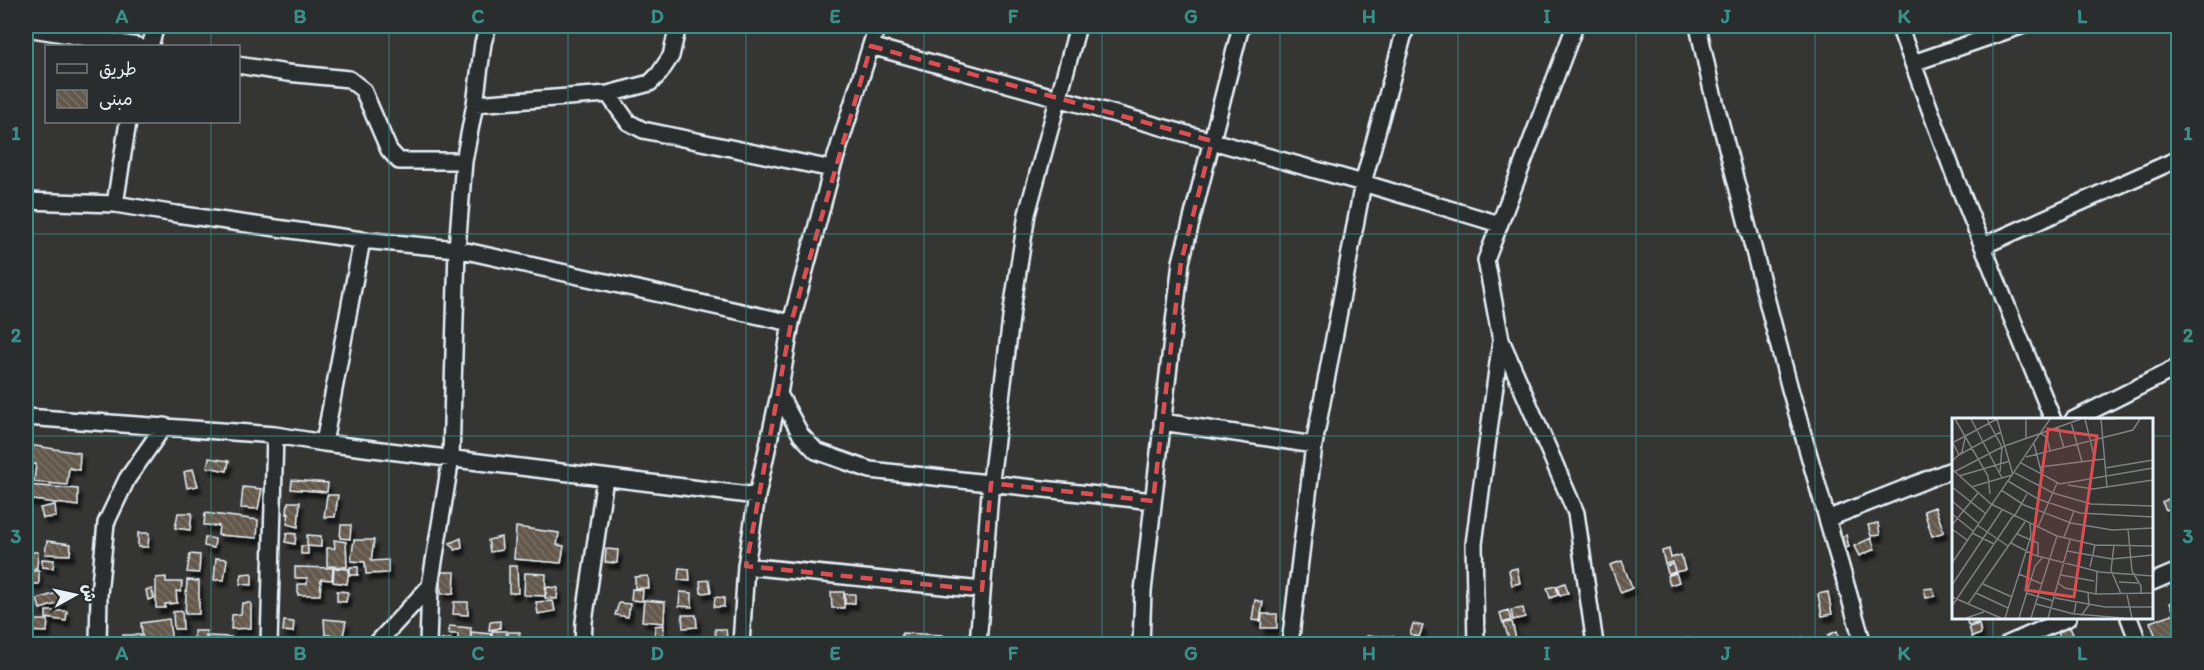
<svg xmlns="http://www.w3.org/2000/svg" width="2204" height="670" font-family="Itim,'Playpen Sans Arabic',sans-serif">
  <style>
    .building { fill: url(#building-back-hatch); stroke: #e8f1f8; stroke-width: 1.5; filter: url(#shadow) }
    .lines { fill: none; stroke-linecap: round; stroke-linejoin: round }
    .street-casing { stroke: #e8f1f8; stroke-width: 20 }
    .street { stroke: #2a2d2e; stroke-width: 15 }
    .marked { fill: none; stroke: #da5052; stroke-width: 4.5; stroke-dasharray: 12 8; stroke-linejoin: round }
    .grid { fill: none; stroke: #3a8f8a; stroke-width: 1.5; stroke-opacity: 0.55 }
    .inset-road { fill: none; stroke: #7d8182; stroke-width: 1.5 }
    .view { fill: #da5052; fill-opacity: 0.15; stroke: #da5052; stroke-width: 3 }
    .inset-edge { fill: none; stroke: #e8f1f8; stroke-width: 3 }
    .neatline { fill: none; stroke: #3a8f8a; stroke-width: 2 }
    .grid-label { font-size: 20px; text-anchor: middle; font-weight: bold; fill: #3a8f8a }
  </style>
  <defs>
    <pattern id="building-back-hatch" width="6" height="6" patternUnits="userSpaceOnUse" patternTransform="scale(1.5)"><rect width="6" height="6" fill="#63594b"/><path d="M-1 5l2 2M0 0l6 6M5-1l2 2" fill="none" stroke="#797166"/></pattern>
    <filter id="shadow"><feDropShadow dx="3.5" dy="6" stdDeviation="1.5" flood-color="#0009"/></filter>
  </defs>
  <rect width="100%" height="100%" fill="#353634"/>
  <filter id="ink" filterUnits="userSpaceOnUse"><feTurbulence type="fractalNoise" baseFrequency=".0167" numOctaves="2"/><feDisplacementMap in="SourceGraphic" scale="12" xChannelSelector="R" yChannelSelector="G"/><feConvolveMatrix kernelMatrix="1 2 1 2 8 2 1 2 1" color-interpolation-filters="sRGB"/></filter>
  <g filter="url(#ink)">
    <path class="building" d="M29,445L80,453L79,470L69,468L67,485L34,482L36,464H26Z
      M209,458L229,461L227,471L207,467Z
      M193,469L198,486L187,488L184,472Z
      M292,480L328,483L327,492L291,489Z
      M26,485L78,489V506L26,499Z
      M243,487L262,489L258,509L241,508Z
      M327,495H338L335,517H324Z
      M2170,498L2174,507L2166,510L2162,502Z
      M288,502H300L298,527L287,524L289,513L287,514Z
      M55,505L56,517L43,518L40,508Z
      M1935,507L1944,532L1932,536L1924,511Z
      M178,513H192L190,530L175,528Z
      M205,513L258,520L257,538L218,535L219,526L204,525Z
      M1878,523L1880,535L1871,536L1868,525Z
      M341,525H351L350,539L340,538Z
      M516,527L559,533L557,545L564,546L561,563L514,559Z
      M138,533H149L148,547H138Z
      M287,533L296,534L295,544L285,542Z
      M307,535L321,536V547L307,546Z
      M1846,535L1849,547L1841,549L1838,538Z
      M205,537L215,539L214,548L204,546Z
      M501,537L502,550L490,552L488,540Z
      M461,538L462,548L455,550L450,543Z
      M1871,538L1875,549L1859,556L1854,546Z
      M334,540L346,542L347,567L327,566V548H335Z
      M354,540H374L371,561L388,560V573L366,574L365,562L351,561Z
      M47,541L71,544L70,555L45,554Z
      M301,546H308V554H301Z
      M606,549L618,550L617,563L605,562Z
      M1669,549L1671,558L1681,555L1685,570L1675,572L1673,562L1665,564L1662,551Z
      M26,552H38L37,568L26,569Z
      M190,554L200,555L199,573L187,572Z
      M216,558L227,559L224,580H214Z
      M42,559L54,560L53,568L42,567Z
      M1622,561L1632,588L1621,593L1610,565Z
      M1673,564L1675,572L1668,574L1666,566Z
      M509,566H517L518,593H509Z
      M295,567L333,568L332,580L321,579L320,595H298V584H307V578H295Z
      M350,567H358V575H350Z
      M334,568L349,569L347,584L333,582Z
      M679,568L689,569L690,581L678,580Z
      M1517,568L1520,583L1512,585L1509,570Z
      M26,571H39V584H26Z
      M441,572H455L454,593L441,594Z
      M252,573V585L240,584L242,574Z
      M525,573L546,574L545,596L524,595Z
      M1676,573L1679,582L1670,585L1667,576Z
      M648,576L649,588H635V577Z
      M166,577V582H182L181,592L176,591L177,603L165,604V608H156V578Z
      M187,580L199,581V614H185Z
      M709,580L711,592L701,593L700,581Z
      M1565,583L1568,593L1560,596L1557,586Z
      M1556,586L1558,595L1550,598L1547,588Z
      M547,587L558,588L557,599L545,598Z
      M1933,588L1935,596L1926,598L1924,589Z
      M152,589L154,598L148,600L146,590Z
      M632,589L643,590L642,601L631,600Z
      M337,591L348,592L346,602L337,601Z
      M60,592L63,602L40,609L37,599Z
      M680,592L692,593V607L679,606Z
      M831,592H844V608H832Z
      M1828,592L1832,614L1822,616L1818,594Z
      M845,594H855V603L845,604Z
      M715,597L724,598V607H714Z
      M644,600L665,602L664,623L642,621Z
      M1255,600L1263,602L1260,621L1252,620Z
      M2176,600L2178,610L2174,612L2170,603Z
      M553,601L555,611L538,614L536,602Z
      M454,602H468V615L453,614Z
      M242,603H251V628L231,629L232,615L241,614Z
      M619,603L630,604L628,617L615,615Z
      M1523,608L1525,617L1513,620L1511,610Z
      M1508,610L1511,620L1503,623L1500,613Z
      M46,611H67L66,621L46,618Z
      M182,611L183,629H174L173,612Z
      M2175,613L2178,621V638L2159,644L2150,622Z
      M1262,614H1277V628H1261Z
      M682,615H696L697,627L683,628Z
      M1966,618H1977L1978,623L1968,625Z
      M169,619L172,644H143L141,623Z
      M324,619L346,621L343,636L325,635Z
      M26,620H48L47,632L26,631Z
      M284,621L294,622L293,632L283,631Z
      M500,621V628L489,630L490,622Z
      M1512,622L1517,643L1510,644L1504,623Z
      M2068,623L2073,634L2061,639L2056,628Z
      M1413,624L1423,626L1419,637L1410,634Z
      M1979,624L1981,634L1972,637L1969,627Z
      M664,625L663,644H654L655,626Z
      M449,626L471,628L470,644H458V634H449Z
      M715,629H726L727,638L716,640Z
      M194,631H206V642H194Z
      M492,631H506V644L492,642Z
      M1837,631L1841,641L1832,644L1828,635Z
      M471,632L491,634V644H471Z
      M508,632H520L518,644H507Z
      M902,633L943,635L942,644H901Z
      M123,635H140L142,644H124Z
      M208,636L231,637V644H208Z
      M1367,636H1381V644H1367Z
      M1383,636H1393L1392,644H1382Z
      M1803,637L1805,644H1790L1789,640Z
      M1689,638L1690,644H1662V641Z
      M451,639V644H439V640Z
      M604,639H637L636,644H604Z"/>
    <g class="lines">
      <defs>
        <path id="street" d="M1575,26L1486,260L1501,340L1576,513L1595,644
          M1698,26L1711,86L1790,389L1863,644
          M1899,26L1955,177L2053,420
          M26,28L138,46
          M150,46L156,26
          M871,46L1363,183L1499,224
          M1913,63L2021,26
          M238,65L287,73L349,79L363,90L389,150L399,161H464
          M608,94L628,122L643,130L832,169
          M475,104L608,94L650,83L659,74L671,56L678,26
          M26,201L115,204L176,214L362,240L457,249L791,323
          M115,204L128,122
          M1983,246L2178,159
          M779,394L801,435L816,451L870,470L1153,501
          M26,417L275,435L324,443L757,496
          M2073,420L2178,367
          M1162,422L1314,445
          M324,443L362,240
          M1827,519L1954,469
          M746,566L982,590
          M2152,582L2178,571
          M2129,618L2139,644
          M98,644L99,594L106,523L127,479L164,426
          M269,644L275,435
          M376,644L430,586
          M428,644L430,586L451,458L457,249L464,161L475,104L483,43L488,26
          M583,644L584,622L605,478
          M741,644L746,566L757,496L779,394L791,323L832,169L877,26
          M978,644L991,480L1012,310L1027,214L1078,26
          M1141,644L1143,591L1181,262L1241,26
          M1290,644L1314,445L1363,183L1406,26
          M1476,644L1474,544L1501,340
          M2008,644L2068,618"/>
      </defs>
      <use href="#street" class="street-casing"/>
      <use href="#street" class="street"/>
    </g>
  </g>
  <path class="marked" d="M871,46L1212,141L1181,262L1153,501L991,483L982,590L746,566L791,323Z"/>
  <path class="grid" d="M211,26V46M389,26V644M568,26V644M746,26V644M924,26V644M1102,26V644M1280,26V644M1458,26V644M1636,26V644M1815,26V644M1993,26V420M211,122V644M26,234H2178M26,436H1954M2152,436H2178M1993,618V644"/>
  <g transform="translate(1952 418)">
    <rect width="201" height="201" fill="#353634"/>
    <path class="inset-road" d="M3,1L36,58L38,76M19,1L50,60M35,1L50,29L48,54M45,1L61,57M74,1V21M133,1L143,42M136,1H164M149,1L155,69M119,4L130,44M106,9L112,30M89,15L95,20L98,33M0,23L7,37L49,14M2,24L45,1M82,26L90,57M74,39L181,12L188,1M0,43L10,34L13,20M69,45L108,66L201,50M88,49L152,41M153,50L201,42M0,51L39,86L105,118L143,127L201,128M2,54L50,29L129,1M63,55L101,75L139,86L201,88M7,58L58,43M56,63L86,81L128,95L201,99M116,67L141,71L201,62M0,69L33,95M19,69L60,57M49,72L72,87L119,105L160,112L201,110M0,83L26,105M0,96L21,113M62,99L75,76M0,107L26,75M25,107L56,128M86,109L105,65M0,111L15,122M176,111L180,153L189,168V176M20,115L42,126M65,116L86,125V139M112,119L122,93M59,125L82,137L148,154L201,158M162,127L159,152L169,176M115,133L160,141L201,137M0,145L98,1M138,149L143,127M67,156L90,166M109,157L142,163M167,164L186,165M106,165L113,170L144,176L201,175M31,166L60,179M0,167L50,92M24,175L56,190M74,175L101,183M144,176L145,153M175,177L180,200M0,179L49,200M103,180L153,189H200M16,186L73,104M84,186L122,196L124,185M0,188L61,98M123,196L172,200M129,198L137,187L136,175M14,200L32,194M53,200L79,118L78,106M67,200L83,148L90,140M79,200L105,118M96,200L118,122"/>
    <path class="view" d="M96,11L145,18L122,179L74,172Z"/>
    <rect width="201" height="201" class="inset-edge"/>
  </g>
  <rect width="2204" height="670" fill="none" stroke="#2a2d2e" stroke-width="66"/>
  <rect x="45" y="45" width="195" height="78" fill="#2a2d2e" stroke="#767b7f" stroke-width="1.5"/>
  <rect x="57" y="64" width="30" height="9" fill="#2a2d2e" stroke="#767b7f" stroke-width="1.5"/>
  <text x="99" y="75" font-size="18" fill="#e8f1f8">طريق</text>
  <rect x="57" y="90" width="30" height="18" fill="url(#building-back-hatch)" stroke="#767b7f" stroke-width="1.5"/>
  <text x="99" y="105" font-size="18" fill="#e8f1f8">مبنى</text>
  <g transform="translate(75 595) rotate(82)" stroke="#2a2d2e" stroke-width="4.5" paint-order="stroke">
  <path d="M0-4.5L10 22L0 15L-10 22Z" fill="#e8f1f8"/>
  <text y="-9" font-size="16" font-weight="bold" text-anchor="middle" fill="#e8f1f8">ش</text>
  </g>
  <rect x="33" y="33" width="2138" height="604" class="neatline"/>
  <g class="grid-label">
    <text x="122" y="23">A</text>
    <text x="300" y="23">B</text>
    <text x="478" y="23">C</text>
    <text x="657" y="23">D</text>
    <text x="835" y="23">E</text>
    <text x="1013" y="23">F</text>
    <text x="1191" y="23">G</text>
    <text x="1369" y="23">H</text>
    <text x="1547" y="23">I</text>
    <text x="1726" y="23">J</text>
    <text x="1904" y="23">K</text>
    <text x="2082" y="23">L</text>
    <text x="16" y="140">1</text>
    <text x="2188" y="140">1</text>
    <text x="16" y="342">2</text>
    <text x="2188" y="342">2</text>
    <text x="16" y="543">3</text>
    <text x="2188" y="543">3</text>
    <text x="122" y="660">A</text>
    <text x="300" y="660">B</text>
    <text x="478" y="660">C</text>
    <text x="657" y="660">D</text>
    <text x="835" y="660">E</text>
    <text x="1013" y="660">F</text>
    <text x="1191" y="660">G</text>
    <text x="1369" y="660">H</text>
    <text x="1547" y="660">I</text>
    <text x="1726" y="660">J</text>
    <text x="1904" y="660">K</text>
    <text x="2082" y="660">L</text>
  </g>
</svg>
